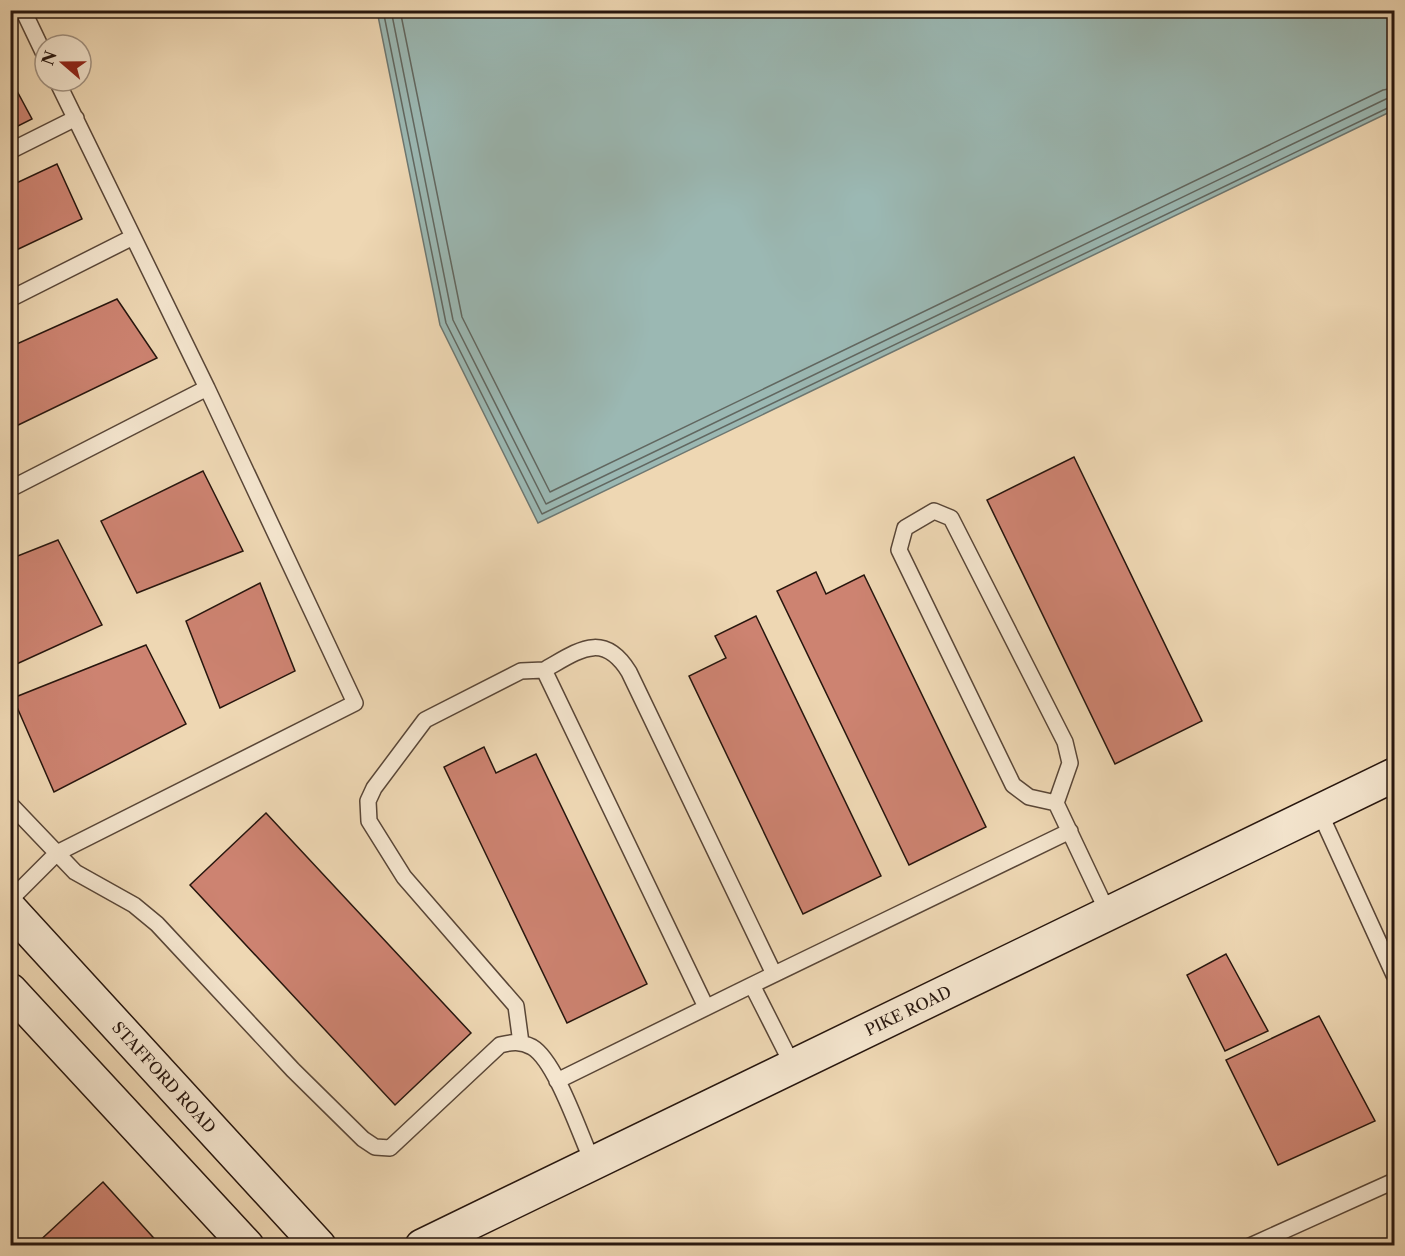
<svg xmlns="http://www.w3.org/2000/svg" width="1405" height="1256" font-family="'Libre Caslon Text',serif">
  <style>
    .water { fill: #9bb8b3; stroke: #6d7771; stroke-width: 1.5 }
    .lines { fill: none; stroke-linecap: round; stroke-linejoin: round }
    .shore { stroke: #616760; stroke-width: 1.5 }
    .building { fill: #cd8371; stroke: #27160e; stroke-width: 1.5 }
    .lane-casing { stroke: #594637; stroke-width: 18 }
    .secondary-casing { stroke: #27160e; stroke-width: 36 }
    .lane { stroke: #f4e5ce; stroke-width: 15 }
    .secondary { stroke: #f4e5ce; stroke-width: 33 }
    .labels { text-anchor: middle; stroke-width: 6; stroke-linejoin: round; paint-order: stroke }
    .street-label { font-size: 16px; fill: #27160e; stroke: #f4e5ce }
  </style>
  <rect width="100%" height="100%" fill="#eed7b3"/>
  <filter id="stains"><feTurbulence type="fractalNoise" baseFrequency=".00333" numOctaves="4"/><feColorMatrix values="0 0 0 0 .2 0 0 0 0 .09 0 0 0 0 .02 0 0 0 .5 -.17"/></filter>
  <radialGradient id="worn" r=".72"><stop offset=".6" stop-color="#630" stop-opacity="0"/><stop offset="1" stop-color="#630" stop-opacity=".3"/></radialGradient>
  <path class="water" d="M377,11H1394V110L538,523L440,325Z"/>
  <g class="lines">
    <path class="shore" d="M383,10L446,323L542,514L1394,105
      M391,10L453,320L546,504L1386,99L1394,97
      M400,10L462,317L550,492L1383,90L1394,88"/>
  </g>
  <path class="building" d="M10,78L32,119L10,130Z
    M57,164L82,219L10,253V186Z
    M117,299L157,358L10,429V347Z
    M1074,457L1202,721L1115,764L987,500Z
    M203,471L243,551L137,593L101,521Z
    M58,540L102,625L10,667V559Z
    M816,572L826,594L864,575L986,827L909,865L777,591Z
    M260,583L295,671L220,708L186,621Z
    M756,616L881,876L803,914L689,676L726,658L715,636Z
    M146,645L186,724L54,792L13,698Z
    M484,747L496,773L536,754L647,984L567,1023L444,767Z
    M266,813L471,1033L395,1105L190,885Z
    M1226,954L1268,1031L1225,1051L1187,975Z
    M1319,1016L1375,1121L1278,1165L1226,1060Z
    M103,1182L161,1246H34Z"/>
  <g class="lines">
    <defs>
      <path id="lane" d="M23,10L45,56
        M10,151L76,118
        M10,299L133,237
        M10,489L207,388L57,81
        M1056,803L1070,763L1065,742L951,518L934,511L905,528L899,550L1013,785L1029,797L1056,803L1108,913
        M10,804L75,872L134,905L157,924L293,1070L363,1139L375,1147L390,1148L500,1045C511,1042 521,1041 532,1047C556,1061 580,1135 593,1163
        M1319,811L1394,975
        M10,900L57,853L355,703L207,388
        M752,985L1070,831
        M706,1007L544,670C578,651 603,630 629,672L774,974
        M521,1043L516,1006L404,877L369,821L368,801L374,788L425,720L521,671L544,670
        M557,1081L752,985L793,1066
        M1250,1246L1394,1181"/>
      <g id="secondary">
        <path id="s1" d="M10,909L319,1246"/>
        <path d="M10,990L247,1246"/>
        <path id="s2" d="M422,1246L1394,775"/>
      </g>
    </defs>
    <use href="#lane" class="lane-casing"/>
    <use href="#secondary" class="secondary-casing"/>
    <use href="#lane" class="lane"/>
    <use href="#secondary" class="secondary"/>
  </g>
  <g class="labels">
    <g class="street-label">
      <text dy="6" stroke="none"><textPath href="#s2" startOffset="540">PIKE ROAD</textPath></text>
      <text dy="6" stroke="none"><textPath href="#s1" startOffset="228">STAFFORD ROAD</textPath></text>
    </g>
  </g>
  <rect width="1405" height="1256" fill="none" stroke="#eed7b3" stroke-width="36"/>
  <rect x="12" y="12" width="1381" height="1232" fill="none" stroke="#27160e" stroke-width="3"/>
  <rect x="18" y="18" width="1369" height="1220" fill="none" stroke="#27160e" stroke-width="1.5"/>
  <g transform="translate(63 63) rotate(290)"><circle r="28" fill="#f4e5ce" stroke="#a29281" stroke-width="1.5"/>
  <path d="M0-4.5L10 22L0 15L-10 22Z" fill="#8f2418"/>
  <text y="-9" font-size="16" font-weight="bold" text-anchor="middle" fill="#27160e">N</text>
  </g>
  <rect width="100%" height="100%" filter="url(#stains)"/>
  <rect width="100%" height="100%" fill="url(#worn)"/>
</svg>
